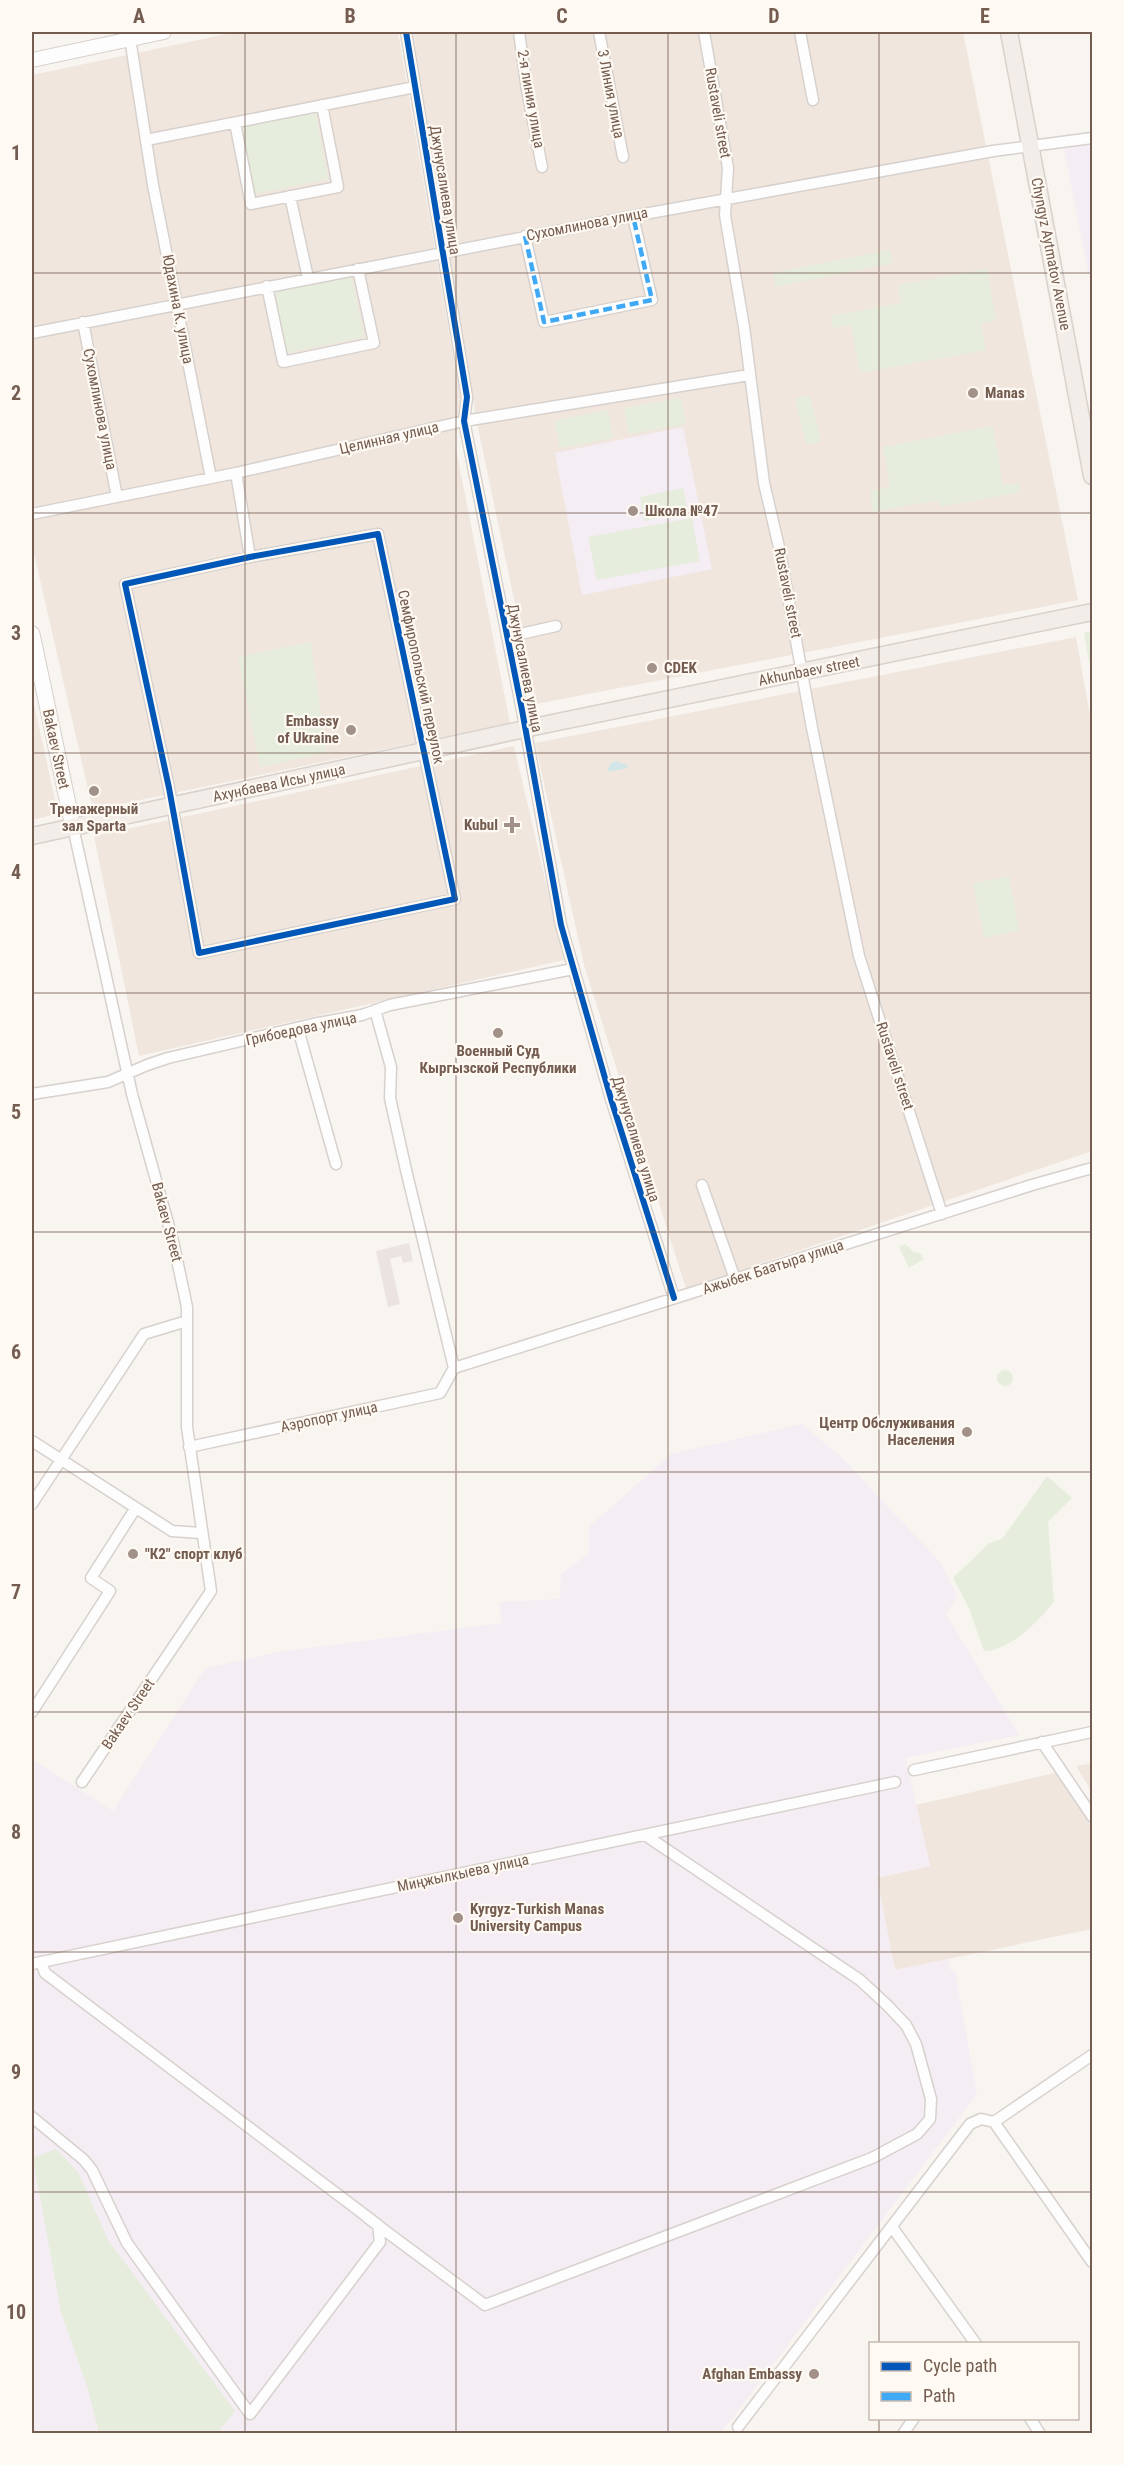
<svg xmlns="http://www.w3.org/2000/svg" width="1124" height="2465" font-family="'Roboto Condensed',sans-serif">
  <style>
    .residential { fill: #f0e6de }
    .industrial { fill: #eae3df }
    .education { fill: #f4edf4 }
    .green { fill: #e6eddc }
    .water { fill: #d2e6e7 }
    .lines { fill: none; stroke-linecap: round; stroke-linejoin: round }
    .minor-casing { stroke: #d7d1cd; stroke-width: 13 }
    .tertiary-casing { stroke: #d7d1cd; stroke-width: 16 }
    .secondary-casing { stroke: #d6d0ca; stroke-width: 17 }
    .primary-casing { stroke: #d9d1cc; stroke-width: 19 }
    .minor { stroke: #fefdfd; stroke-width: 10 }
    .tertiary { stroke: #fefdfd; stroke-width: 14 }
    .secondary { stroke: #fefdfd; stroke-width: 15 }
    .primary { stroke: #f2ede8; stroke-width: 16 }
    .quiet { stroke: #3fa9f5; stroke-width: 4.5; stroke-dasharray: 9 4.5; stroke-linecap: butt }
    .cycleway-casing { stroke: #fef9f2; stroke-width: 10 }
    .cycleway { stroke: #0057b8; stroke-width: 6 }
    .grid { fill: none; stroke: #745c50; stroke-width: 1.5; stroke-opacity: 0.55 }
    .poi-dot { fill: #a29188; stroke: #fef9f2; stroke-width: 2 }
    .labels { text-anchor: middle; stroke-width: 4.5; stroke-linejoin: round; paint-order: stroke }
    .street-label { font-size: 15px; fill: #745c50; stroke: #fef9f2 }
    .poi-label { font-size: 15px; font-weight: bold; fill: #745c50; stroke: #fef9f2; text-anchor: start }
    .neatline { fill: none; stroke: #745c50; stroke-width: 2 }
    .grid-label { font-size: 20px; text-anchor: middle; font-weight: bold; fill: #745c50 }
  </style>
  <rect width="100%" height="100%" fill="#f8f4f0"/>
  <path class="residential" d="M236,32H398L460,396L455,444L510,723L97,809L91,802L32,545V75Z
    M408,32H963L1078,600L536,704L478,428Z
    M1076,637L1092,727V1151L686,1289L584,965L535,743Z
    M32,695L58,814L32,820Z
    M514,746L564,960L139,1056L94,836Z
    M1092,1763V1792L1076,1766Z
    M1059,1772L1092,1826V1929L895,1970L877,1878L930,1866L916,1805Z"/>
  <path class="industrial" d="M409,1243L413,1261L403,1263L401,1256L390,1259L400,1304L388,1307L376,1251Z"/>
  <path class="education" d="M1092,143V291L1064,149Z
    M683,427L712,569L582,595L555,453Z
    M802,1424L841,1457L941,1563L957,1596L946,1614L1019,1735L906,1758L930,1866L877,1878L895,1970L948,1959L951,1971H955L977,2094L721,2433H32V1759L113,1811L202,1673L207,1668L278,1652L502,1623L499,1602L560,1599L561,1574L589,1553V1527L671,1454Z"/>
  <path class="green" d="M315,111L328,179L253,194L239,126Z
    M890,250L892,261L888,264L775,287L773,273Z
    M987,269L996,320L981,324L986,350L860,373L851,325L833,328L831,316L901,303L898,285Z
    M351,274L364,337L286,353L273,290Z
    M810,395L821,442L806,445L795,398Z
    M681,398L686,424L629,434L624,408Z
    M608,410L613,438L560,448L554,421Z
    M993,426L1003,485L1019,483L1021,492L940,507L938,500L873,512L870,491L890,487L883,447Z
    M683,488L688,512L644,521L640,497Z
    M692,518L700,561L597,580L588,537Z
    M1092,631V678L1084,633Z
    M311,642L326,753L260,767L238,657Z
    M1009,876L1019,930L984,938L973,883Z
    M905,1244L914,1252L921,1254L924,1259L909,1268L899,1247Z
    M997 1378a8 8 0 1 1 16 0a8 8 0 1 1-16 0Z
    M1047,1476L1072,1498L1048,1522L1054,1602C1038,1621 1010,1651 984,1651L969,1608L953,1578L989,1543L1002,1539Z
    M56,2149L78,2172L108,2240L235,2411L218,2433H99L87,2386L61,2312L33,2158Z"/>
  <path class="water" d="M615,761L627,765L628,768L607,772L610,764Z"/>
  <g class="lines">
    <defs>
      <path id="minor" d="M129,32L153,185L211,478
        M406,32L467,397L464,421L522,710L561,925L611,1099L674,1298
        M519,32L527,90L542,167
        M599,32L623,157
        M704,32L728,168L725,215L744,327L764,483L779,547L812,728L859,956L942,1214
        M800,32L813,100
        M235,123L251,204L338,187L322,105
        M146,140L415,87
        M290,196L308,278
        M525,236L544,322L652,300L633,216
        M267,286L283,362L374,343L358,269
        M83,322L117,497
        M32,333L633,216L993,151L1092,138
        M236,473L250,557
        M32,514L236,473L464,421L749,375
        M378,534L455,899L199,953L169,788L125,584L250,557Z
        M507,637L556,626
        M73,827L132,1094L173,1241L187,1307V1427L211,1591L82,1782
        M375,1010L391,1067L390,1098L406,1170L454,1368
        M298,1029L336,1164
        M32,1094L108,1082L147,1065L168,1058L313,1024L362,1015L390,1005L573,969
        M702,1185L735,1279
        M454,1368L1032,1185L1092,1168
        M32,1441L172,1531L201,1533
        M189,1447L440,1393L454,1368
        M32,1504L144,1334L187,1321
        M32,1712L110,1591L91,1578L135,1509
        M1042,1742L1092,1816
        M914,1770L1092,1732
        M32,1964L895,1782
        M32,2117L84,2160L92,2170L127,2243L250,2414L380,2242L378,2225L45,1973L41,1962
        M994,2122L1092,2262
        M994,2122L1092,2055
        M368,2218L485,2305L872,2158L917,2134L930,2119L931,2099L916,2044L906,2025L887,2005L860,1980L645,1835
        M892,2227L976,2344
        M1030,2418L1040,2434
        M738,2427L970,2124L981,2119L994,2122
        M903,2434L914,2418"/>
      <path id="tertiary" d="M32,60L164,32"/>
      <path id="secondary" d="M32,634L73,827"/>
      <path id="primary" d="M1009,32L1092,476
        M32,836L543,725L1092,612"/>
    </defs>
    <use href="#minor" class="minor-casing"/>
    <use href="#tertiary" class="tertiary-casing"/>
    <use href="#secondary" class="secondary-casing"/>
    <use href="#primary" class="primary-casing"/>
    <use href="#minor" class="minor"/>
    <use href="#tertiary" class="tertiary"/>
    <use href="#secondary" class="secondary"/>
    <use href="#primary" class="primary"/>
    <path class="quiet" d="M525,236L544,322L652,300L633,216"/>
    <defs>
      <path id="cycleway" d="M406,32L467,397L464,421L522,710L561,925L611,1099L674,1298
        M378,534L455,899L199,953L169,788L125,584L250,557Z"/>
    </defs>
    <use href="#cycleway" class="cycleway-casing"/>
    <use href="#cycleway" class="cycleway"/>
  </g>
  <path class="grid" d="M245,32V2434M456,32V2434M668,32V2434M879,32V2344M32,273H1092M32,513H1092M32,753H1092M32,993H1092M32,1232H1092M32,1472H1092M32,1712H1092M32,1952H1092M32,2192H1092M879,2418V2434"/>
  <g class="poi-dot">
    <circle cx="973" cy="393" r="6"/>
    <circle cx="633" cy="511" r="6"/>
    <circle cx="652" cy="668" r="6"/>
    <circle cx="351" cy="730" r="6"/>
    <circle cx="94" cy="791" r="6"/>
    <path d="M509 816h6v6h6v6h-6v6h-6v-6h-6v-6h6z"/>
    <circle cx="498" cy="1033" r="6"/>
    <circle cx="967" cy="1432" r="6"/>
    <circle cx="133" cy="1554" r="6"/>
    <circle cx="458" cy="1918" r="6"/>
    <circle cx="814" cy="2374" r="6"/>
  </g>
  <g class="labels">
    <g class="street-label">
      <text transform="translate(611 94) rotate(79)" y="5">3 Линия улица</text>
      <text transform="translate(531 99) rotate(80)" y="5">2-я линия улица</text>
      <text transform="translate(718 113) rotate(80)" y="5">Rustaveli street</text>
      <text transform="translate(445 190) rotate(81)" y="5">Джунусалиева улица</text>
      <text transform="translate(587 224) rotate(-11)" y="5">Сухомлинова улица</text>
      <text transform="translate(1051 254) rotate(79)" y="5">Chyngyz Aytmatov Avenue</text>
      <text transform="translate(178 309) rotate(79)" y="5">Юдахина К. улица</text>
      <text transform="translate(100 409) rotate(79)" y="5">Сухомлинова улица</text>
      <text transform="translate(389 438) rotate(-13)" y="5">Целинная улица</text>
      <text transform="translate(788 593) rotate(79)" y="5">Rustaveli street</text>
      <text transform="translate(525 668) rotate(79)" y="5">Джунусалиева улица</text>
      <text transform="translate(809 671) rotate(-11)" y="5">Akhunbaev street</text>
      <text transform="translate(421 677) rotate(78)" y="5">Семфиропольский переулок</text>
      <text transform="translate(56 749) rotate(78)" y="5">Bakaev Street</text>
      <text transform="translate(279 783) rotate(-12)" y="5">Ахунбаева Исы улица</text>
      <text transform="translate(301 1029) rotate(-12)" y="5">Грибоедова улица</text>
      <text transform="translate(895 1066) rotate(72)" y="5">Rustaveli street</text>
      <text transform="translate(636 1139) rotate(73)" y="5">Джунусалиева улица</text>
      <text transform="translate(167 1222) rotate(75)" y="5">Bakaev Street</text>
      <text transform="translate(773 1267) rotate(-18)" y="5">Ажыбек Баатыра улица</text>
      <text transform="translate(329 1417) rotate(-12)" y="5">Аэропорт улица</text>
      <text transform="translate(128 1714) rotate(-56)" y="5">Bakaev Street</text>
      <text transform="translate(463 1873) rotate(-12)" y="5">Миңжылкыева улица</text>
    </g>
    <g class="poi-label">
      <text x="985" y="398">Manas</text>
      <text x="645" y="516">Школа №47</text>
      <text x="664" y="673">CDEK</text>
      <text x="339" y="726" text-anchor="end">Embassy<tspan x="339" dy="17">of Ukraine</tspan></text>
      <text x="94" y="814" text-anchor="middle">Тренажерный<tspan x="94" dy="17">зал Sparta</tspan></text>
      <text x="498" y="830" text-anchor="end">Kubul</text>
      <text x="498" y="1056" text-anchor="middle">Военный Суд<tspan x="498" dy="17">Кыргызской Республики</tspan></text>
      <text x="955" y="1428" text-anchor="end">Центр Обслуживания<tspan x="955" dy="17">Населения</tspan></text>
      <text x="145" y="1559">"К2" спорт клуб</text>
      <text x="470" y="1914">Kyrgyz-Turkish Manas<tspan x="470" dy="17">University Campus</tspan></text>
      <text x="802" y="2379" text-anchor="end">Afghan Embassy</text>
    </g>
  </g>
  <rect width="1124" height="2465" fill="none" stroke="#fef9f2" stroke-width="66"/>
  <rect x="869" y="2342" width="210" height="78" fill="#fef9f2" stroke="#c7bab1" stroke-width="1.5"/>
  <rect x="881" y="2362" width="30" height="9" fill="#0057b8" stroke="#c7bab1" stroke-width="1.5"/>
  <text x="923" y="2372" font-size="18" fill="#745c50">Cycle path</text>
  <rect x="881" y="2392" width="30" height="9" fill="#3fa9f5" stroke="#c7bab1" stroke-width="1.5"/>
  <text x="923" y="2402" font-size="18" fill="#745c50">Path</text>
  <rect x="33" y="33" width="1058" height="2399" class="neatline"/>
  <g class="grid-label">
    <text x="139" y="23">A</text>
    <text x="350" y="23">B</text>
    <text x="562" y="23">C</text>
    <text x="774" y="23">D</text>
    <text x="985" y="23">E</text>
    <text x="16" y="160">1</text>
    <text x="16" y="400">2</text>
    <text x="16" y="640">3</text>
    <text x="16" y="879">4</text>
    <text x="16" y="1119">5</text>
    <text x="16" y="1359">6</text>
    <text x="16" y="1599">7</text>
    <text x="16" y="1839">8</text>
    <text x="16" y="2079">9</text>
    <text x="16" y="2319">10</text>
  </g>
</svg>
